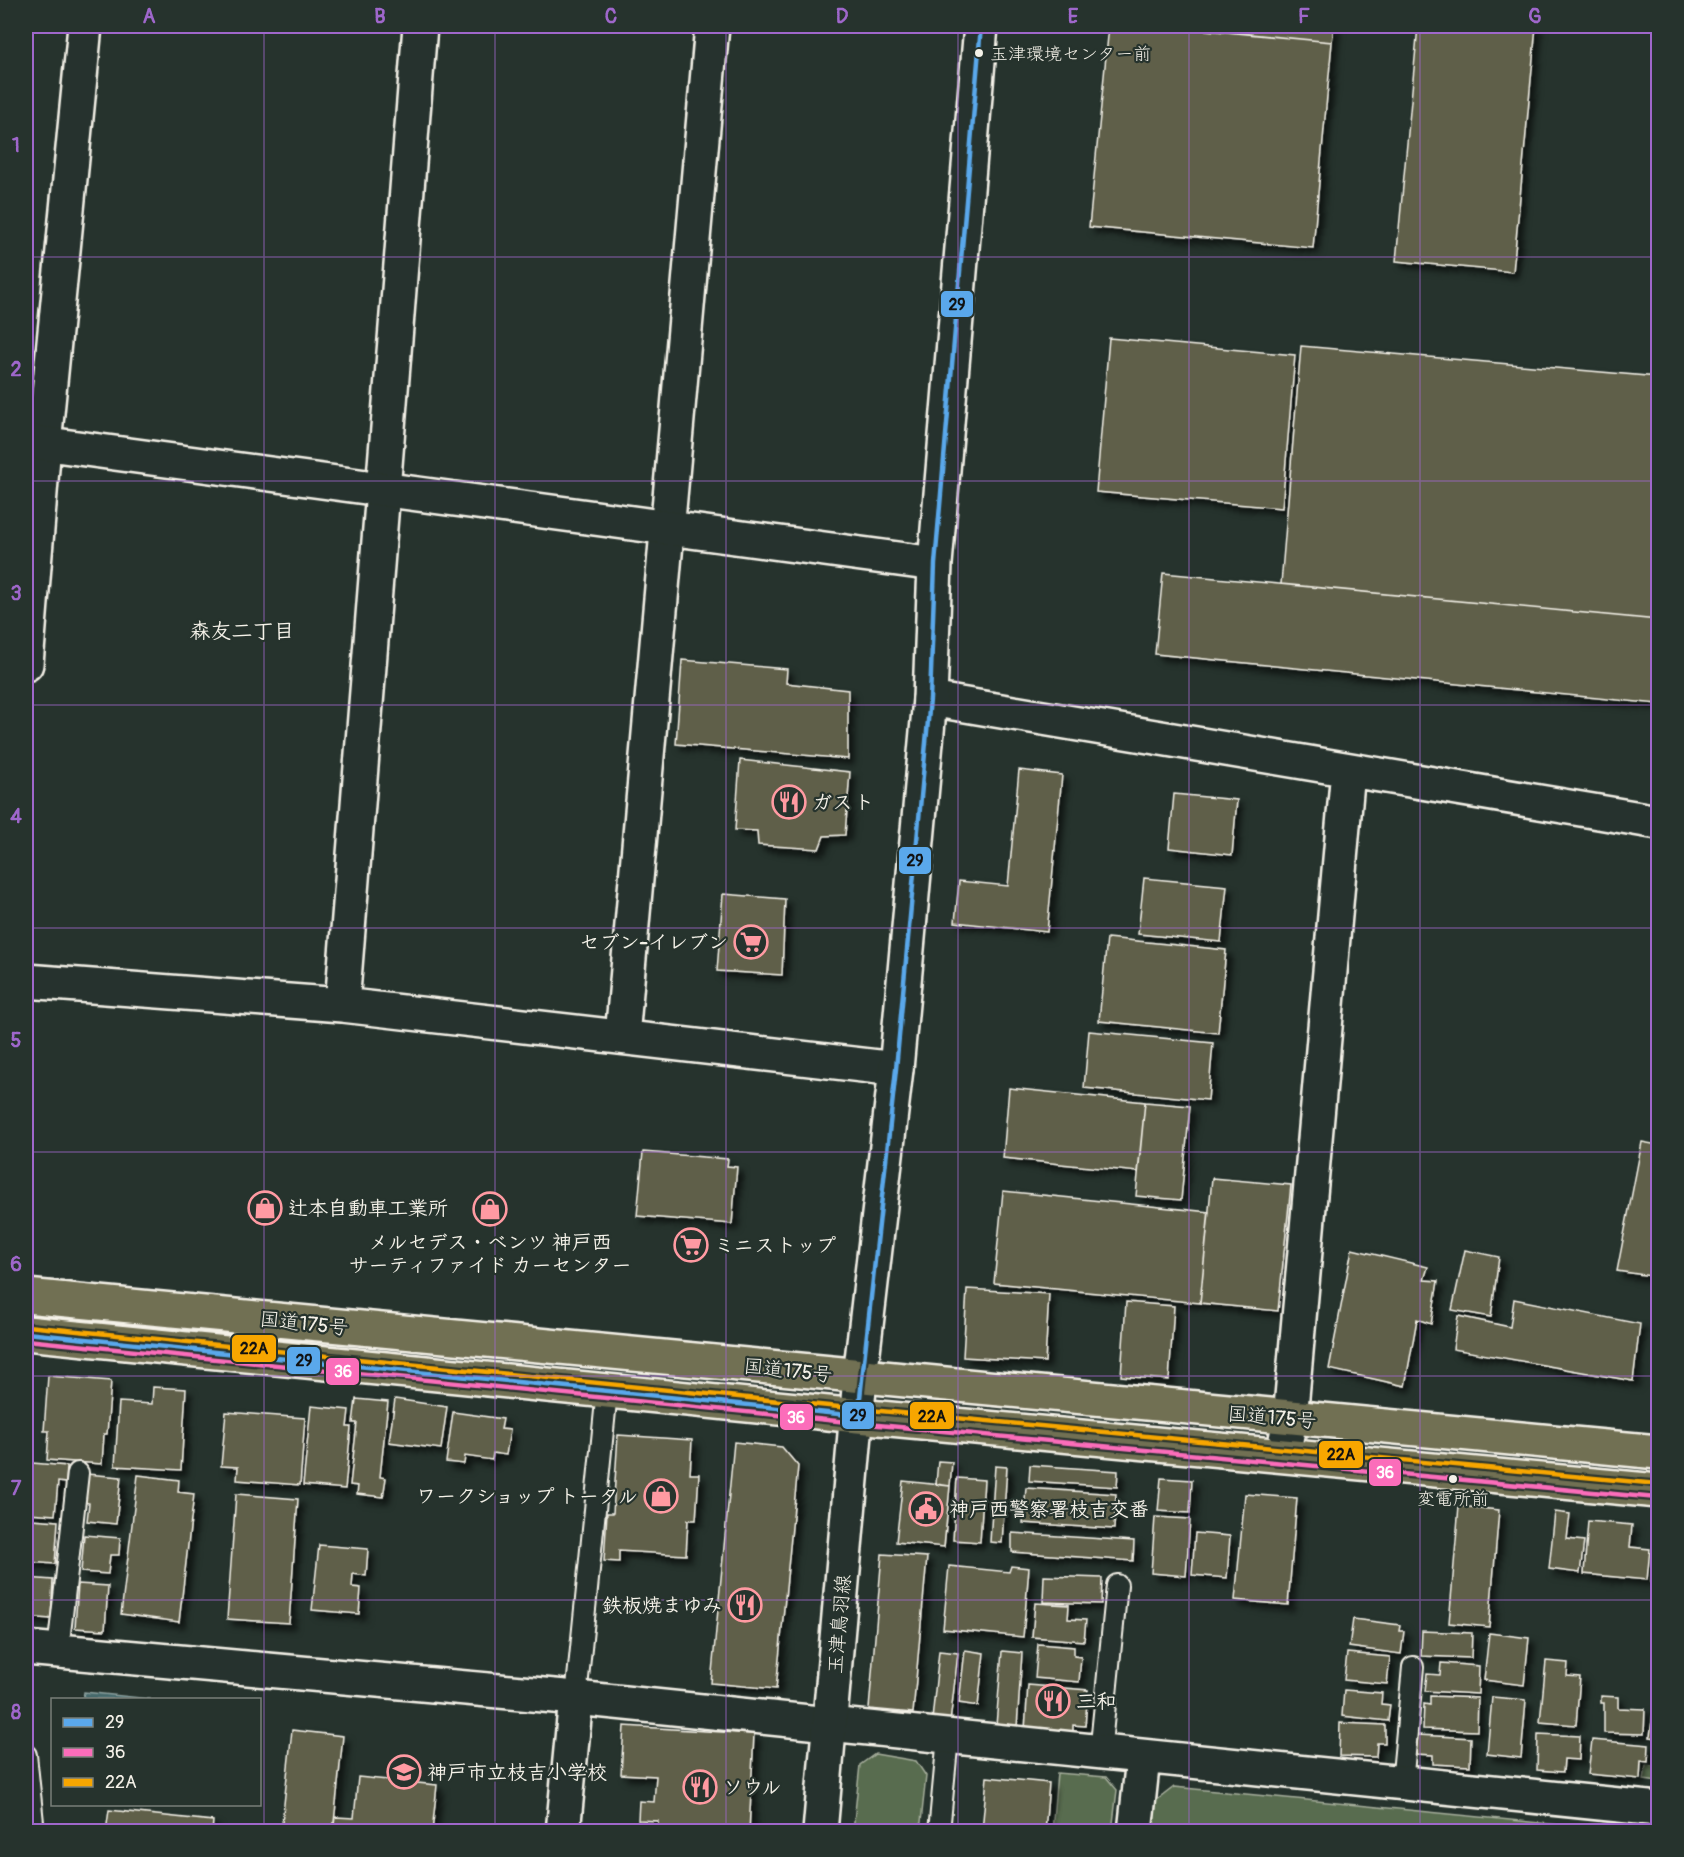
<svg xmlns="http://www.w3.org/2000/svg" width="1684" height="1857" font-family="Pangolin,'Klee One',sans-serif">
  <style>
    .green { fill: #586c4f; stroke: #a6ae9c; stroke-width: 1.5 }
    .water { fill: #466a6c; stroke: #8ca09e; stroke-width: 1.5 }
    .building { fill: #5f5f4a; stroke: #f4f1e8; stroke-width: 1.5; filter: url(#shadow) }
    .lines { fill: none; stroke-linecap: round; stroke-linejoin: round }
    .lane-casing { stroke: #f4f1e8; stroke-width: 24 }
    .street-casing { stroke: #f4f1e8; stroke-width: 38 }
    .secondary-casing { stroke: #f4f1e8; stroke-width: 38 }
    .highway-casing { stroke: #f4f1e8; stroke-width: 38 }
    .lane { stroke: #26332d; stroke-width: 20 }
    .street { stroke: #26332d; stroke-width: 33 }
    .secondary { stroke: #26332d; stroke-width: 33 }
    .highway { stroke: #716f52; stroke-width: 33 }
    .bus-1-casing { stroke: #26332d; stroke-width: 9 }
    .bus-2-casing { stroke: #26332d; stroke-width: 9 }
    .bus-3-casing { stroke: #26332d; stroke-width: 9 }
    .bus-1 { stroke: #5aa8eb; stroke-width: 4.5 }
    .bus-2 { stroke: #fb6dba; stroke-width: 4.5 }
    .bus-3 { stroke: #f7a600; stroke-width: 4.5 }
    .grid { fill: none; stroke: #9f67cb; stroke-width: 1.5; stroke-opacity: 0.55 }
    .bus-dot { fill: #f4f1e8; stroke: #26332d; stroke-width: 2 }
    .labels { text-anchor: middle; stroke-width: 4.5; stroke-linejoin: round; paint-order: stroke }
    .bus-label { font-size: 18px; fill: #f4f1e8; stroke: #26332d; text-anchor: start }
    .poi-label { font-size: 20px; font-weight: bold; fill: #f4f1e8; stroke: #26332d; text-anchor: start }
    .street-label { font-size: 20px; fill: #f4f1e8; stroke: #26332d }
    .neighbourhood-label { font-size: 21px; font-weight: bold; fill: #f4f1e8; stroke: #26332d }
    .line-badge { stroke: #26332d; stroke-width: 2 }
    .badge-label { font-size: 16px; text-anchor: middle; font-weight: bold; fill: #fff }
    .pale-badge-label { font-size: 16px; text-anchor: middle; font-weight: bold; fill: #111 }
    .neatline { fill: none; stroke: #9f67cb; stroke-width: 2 }
    .grid-label { font-size: 20px; text-anchor: middle; font-weight: bold; fill: #9f67cb }
  </style>
  <defs>
    <filter id="shadow"><feDropShadow dx="5.5" dy="5.5" stdDeviation="3" flood-color="#0009"/></filter>
  </defs>
  <rect width="100%" height="100%" fill="#26332d"/>
  <filter id="ink" filterUnits="userSpaceOnUse"><feTurbulence type="fractalNoise" baseFrequency=".0167" numOctaves="2"/><feDisplacementMap in="SourceGraphic" scale="12" xChannelSelector="R" yChannelSelector="G"/><feConvolveMatrix kernelMatrix="1 2 1 2 8 2 1 2 1" color-interpolation-filters="sRGB"/></filter>
  <g filter="url(#ink)">
    <path class="green" d="M1657,1744H1658V1782L1644,1780L1646,1765L1654,1766Z
      M875,1754L916,1761L926,1776L920,1831H853L860,1765Z
      M1057,1773L1106,1777L1117,1790L1112,1831H1052Z
      M1174,1787L1621,1831L1149,1832L1152,1804Z"/>
    <path class="water" d="M84,1692L150,1699H83Z"/>
    <path class="building" d="M1109,26H1162L1332,42L1313,248L1089,227Z
      M1198,26H1334L1332,42L1198,29Z
      M1418,26H1536L1513,272L1396,261Z
      M1109,338L1295,355L1282,508L1096,492Z
      M1301,346L1658,377V620L1281,584Z
      M1163,573L1658,620V704L1155,654Z
      M682,660L787,669L786,683L848,690V759L676,744Z
      M740,760L850,772L845,835L824,836L819,849L758,845L757,831L735,830Z
      M1019,770L1062,775L1047,932L955,922L959,881L1008,886Z
      M1174,794L1237,800L1232,855L1169,848Z
      M1144,878L1227,886L1221,942L1138,934Z
      M723,894L785,899L782,975L717,971Z
      M1107,938L1226,950L1218,1033L1099,1021Z
      M1089,1031L1213,1043L1208,1100L1084,1088Z
      M1009,1088L1145,1102L1138,1172L1003,1158Z
      M1145,1102L1190,1106L1181,1200L1136,1196Z
      M1642,1142L1658,1145V1277L1617,1271Z
      M643,1152L728,1159L727,1166L737,1167L732,1224L637,1216Z
      M1212,1178L1291,1185L1278,1311L1200,1303Z
      M1003,1191L1209,1212L1200,1303L994,1283Z
      M1352,1249L1428,1267L1424,1280L1438,1281L1431,1324L1417,1319L1405,1386L1329,1369Z
      M1465,1250L1499,1257L1491,1317L1452,1310Z
      M967,1289L1049,1294L1045,1362L963,1357Z
      M1514,1299L1640,1324L1633,1381L1453,1349L1458,1316L1510,1327Z
      M1126,1302L1174,1306L1169,1380L1121,1376Z
      M48,1376L111,1381L107,1434H104L102,1464L47,1460L49,1431H44Z
      M153,1387L186,1389L181,1470L115,1466L119,1402L152,1404Z
      M356,1399L388,1402L380,1477L386,1478L383,1497L357,1494L358,1486L350,1485L357,1423H353Z
      M395,1399L447,1407L441,1449L389,1442Z
      M311,1406L349,1410L347,1427H351L345,1489L303,1485Z
      M226,1412L305,1418L300,1485L237,1480L238,1467L221,1466Z
      M453,1412L503,1419L501,1429L510,1430L506,1455L493,1453L492,1460L465,1456L464,1464L446,1462Z
      M618,1435L692,1440L690,1474H699L696,1520H688L686,1555L619,1551V1562L604,1561L607,1513H613Z
      M734,1442L782,1447L798,1466L776,1689L711,1683Z
      M938,1461L952,1462L950,1486L936,1484Z
      M26,1463L29,1464L26,1492Z
      M32,1463L67,1466L66,1483L58,1482L55,1515L29,1513Z
      M1030,1465L1118,1471L1117,1487L1029,1481Z
      M995,1466L1007,1467L1002,1543L990,1542Z
      M86,1474L121,1477L116,1524L87,1521L89,1503L83,1502Z
      M138,1475L179,1480L178,1492L194,1494L179,1622L121,1614Z
      M957,1478L984,1480L980,1542L953,1540Z
      M1161,1478L1192,1480L1190,1513L1158,1511Z
      M903,1481L950,1486L944,1547L896,1542Z
      M1026,1488L1116,1494L1114,1529L1023,1523Z
      M236,1494L298,1499L289,1623L227,1619Z
      M1245,1494L1297,1498L1288,1605L1235,1600Z
      M1459,1506L1499,1510L1489,1627L1449,1623Z
      M1555,1512L1570,1514L1567,1539L1584,1541L1580,1573L1549,1569Z
      M1155,1517L1190,1519L1186,1576L1151,1573Z
      M31,1519L58,1521L55,1564L28,1562Z
      M1588,1521L1632,1525L1630,1547L1650,1549L1647,1580L1584,1574Z
      M1656,1524H1658V1583L1651,1582Z
      M1012,1533L1134,1541L1133,1561L1012,1552Z
      M1195,1533L1230,1536L1227,1578L1192,1575Z
      M84,1535L120,1538L119,1555H110L108,1574L81,1572Z
      M319,1545L368,1549L366,1576L353,1574L352,1587L361,1588L359,1614L312,1610Z
      M882,1554L927,1557L913,1713L869,1709Z
      M949,1566L1009,1572L1011,1566L1029,1568L1023,1637L943,1629Z
      M1044,1576L1102,1578L1101,1604L1043,1602Z
      M26,1578L53,1580L51,1619L26,1617Z
      M78,1584L108,1586L105,1630L75,1628Z
      M1035,1603L1069,1605L1068,1619L1086,1620L1084,1641L1032,1637Z
      M1353,1619L1400,1625L1399,1631H1404L1401,1654L1349,1647Z
      M1422,1631L1472,1633L1471,1658L1421,1656Z
      M1489,1633L1529,1638L1524,1685L1484,1680Z
      M1038,1644L1074,1647V1656L1081,1657L1079,1682L1035,1678Z
      M965,1650L984,1653L978,1706L959,1703Z
      M939,1651L958,1653L950,1723L932,1720Z
      M1002,1651L1022,1653L1017,1727L996,1726Z
      M1347,1653L1390,1657L1387,1684L1344,1680Z
      M1546,1661L1568,1663L1567,1676L1580,1677L1576,1725L1540,1722Z
      M1441,1663L1479,1666L1478,1694L1425,1691L1427,1674L1440,1675Z
      M1028,1685L1088,1690L1085,1726L1073,1725V1734L1025,1730Z
      M1344,1690L1382,1693L1381,1704L1390,1705L1388,1721L1342,1716Z
      M1430,1696L1478,1698L1477,1731L1423,1729L1424,1704L1430,1705Z
      M1601,1696L1618,1697V1708L1645,1709L1644,1734L1604,1733V1703H1601Z
      M1492,1697L1526,1700L1521,1758L1487,1754Z
      M1654,1705H1658V1738L1650,1737Z
      M1340,1723L1385,1725V1743H1377L1376,1757L1339,1756Z
      M624,1726L754,1734L749,1832H658V1821L638,1820L639,1801L654,1802L656,1776L621,1774Z
      M292,1730L343,1736L333,1832H281Z
      M1538,1734L1580,1736L1579,1760L1564,1759L1563,1772L1537,1770Z
      M1418,1735L1471,1738L1470,1766L1433,1764V1755L1416,1754Z
      M1592,1740L1649,1745L1648,1762L1641,1761L1640,1779L1588,1774Z
      M358,1777L437,1785L432,1832H333L335,1817L354,1818Z
      M987,1777L1049,1783L1045,1832H953V1829L982,1831Z
      M109,1810L213,1821L212,1832H106Z"/>
    <g class="lines">
      <defs>
        <path id="lane" d="M58,1651L78,1473
          M576,1698L607,1391
          M1100,1754L1117,1585
          M26,1755L34,1832
          M1402,1784L1413,1667
          M939,1832L948,1737"/>
        <path id="street" d="M26,664L44,444L85,26
          M930,699L1658,822
          M26,981L342,1005L896,1069
          M342,1005L420,26
          M622,1037L712,26
          M1283,1455L1290,1419L1348,770
          M26,1648L576,1698L1658,1809
          M563,1832L576,1698
          M1135,1832L1143,1758"/>
        <path id="secondary" d="M26,441L935,564
          M820,1832L860,1377L896,1069L930,699L935,564L981,26"/>
        <path id="highway" d="M26,1296L1658,1452
          M26,1333L858,1416L1658,1491"/>
      </defs>
      <use href="#lane" class="lane-casing"/>
      <use href="#street" class="street-casing"/>
      <use href="#secondary" class="secondary-casing"/>
      <use href="#highway" class="highway-casing"/>
      <use href="#lane" class="lane"/>
      <use href="#street" class="street"/>
      <use href="#secondary" class="secondary"/>
      <use href="#highway" class="highway"/>
      <defs>
        <path id="bus-1" d="M26,1333L858,1416L896,1069L930,699L935,564L981,26"/>
        <path id="bus-2" d="M26,1340L857,1423L1657,1498"/>
        <path id="bus-3" d="M27,1326L859,1409L1658,1484"/>
      </defs>
      <use href="#bus-1" class="bus-1-casing"/>
      <use href="#bus-2" class="bus-2-casing"/>
      <use href="#bus-3" class="bus-3-casing"/>
      <use href="#bus-1" class="bus-1"/>
      <use href="#bus-2" class="bus-2"/>
      <use href="#bus-3" class="bus-3"/>
    </g>
  </g>
  <path class="grid" d="M264,26V1832M495,26V1832M726,26V1832M958,26V1832M1189,26V1832M1420,26V1832M26,257H1658M26,481H1658M26,705H1658M26,928H1658M26,1152H1658M26,1376H1658M26,1600H1658"/>
  <defs>
    <symbol id="restaurant-ring" viewBox="-11 -11 22 22"><circle r="9.5" fill="#26332d" stroke="#ff9aa2" stroke-width="1.5"/><path d="M-5-6h1v4h1v-4h1v4h1v-4h1v5L-1.5 .5V6h-2V.5L-5-1ZM5-6V6H3V1.5H1.5Q1.5-4 5-6Z" fill="#ff9aa2"/></symbol>
    <symbol id="supermarket-ring" viewBox="-11 -11 22 22"><circle r="9.5" fill="#26332d" stroke="#ff9aa2" stroke-width="1.5"/><path d="M-6-5.5h2.5l.6 2H6L4.5 2H-2.5L-4.4-4H-6ZM-1.5 3.2a1.3 1.3 0 1 0 .1 0ZM3 3.2a1.3 1.3 0 1 0 .1 0Z" fill="#ff9aa2"/></symbol>
    <symbol id="shop-ring" viewBox="-11 -11 22 22"><circle r="9.5" fill="#26332d" stroke="#ff9aa2" stroke-width="1.5"/><path d="M-5-2.5h2.3a2.7 3.5 0 0 1 5.4 0H5L5.5 6h-11ZM-1.5-2.5h3a1.5 2.3 0 0 0-3 0Z" fill="#ff9aa2"/></symbol>
    <symbol id="civic-ring" viewBox="-11 -11 22 22"><circle r="9.5" fill="#26332d" stroke="#ff9aa2" stroke-width="1.5"/><path d="M-.6-6.5H3V-4.5H.6V-3L4-1V1h2V6H-6V1h2V-1L-.6-3ZM-1.2 2.5V6h2.4V2.5Z" fill="#ff9aa2"/></symbol>
    <symbol id="school-ring" viewBox="-11 -11 22 22"><circle r="9.5" fill="#26332d" stroke="#ff9aa2" stroke-width="1.5"/><path d="M0-5L7-2L0 1L-7-2ZM-4 1L0 2.5L4 1V4Q0 6-4 4Z" fill="#ff9aa2"/></symbol>
  </defs>
  <g fill-rule="evenodd">
    <use href="#restaurant-ring" x="770" y="783" width="38" height="38"/>
    <use href="#supermarket-ring" x="732" y="923" width="38" height="38"/>
    <use href="#shop-ring" x="246" y="1189" width="38" height="38"/>
    <use href="#shop-ring" x="471" y="1190" width="38" height="38"/>
    <use href="#supermarket-ring" x="672" y="1226" width="38" height="38"/>
    <use href="#shop-ring" x="642" y="1477" width="38" height="38"/>
    <use href="#civic-ring" x="907" y="1490" width="38" height="38"/>
    <use href="#restaurant-ring" x="726" y="1586" width="38" height="38"/>
    <use href="#restaurant-ring" x="1034" y="1682" width="38" height="38"/>
    <use href="#school-ring" x="385" y="1753" width="38" height="38"/>
    <use href="#restaurant-ring" x="681" y="1768" width="38" height="38"/>
  </g>
  <g class="bus-dot">
    <circle cx="979" cy="53" r="5"/>
    <circle cx="1453" cy="1479" r="5"/>
  </g>
  <g class="labels">
    <g class="bus-label">
      <text x="990" y="60">玉津環境センター前</text>
      <text x="1453" y="1505" text-anchor="middle">変電所前</text>
    </g>
    <g class="poi-label">
      <text x="812" y="809">ガスト</text>
      <text x="728" y="949" text-anchor="end">セブン-イレブン</text>
      <text x="288" y="1215">辻本自動車工業所</text>
      <text x="490" y="1249" text-anchor="middle">メルセデス・ベンツ 神戸西<tspan x="490" dy="23">サーティファイド カーセンター</tspan></text>
      <text x="714" y="1252">ミニストップ</text>
      <text x="638" y="1503" text-anchor="end">ワークショップ トータル</text>
      <text x="949" y="1516">神戸西警察署枝吉交番</text>
      <text x="722" y="1612" text-anchor="end">鉄板焼まゆみ</text>
      <text x="1076" y="1708">三和</text>
      <text x="427" y="1779">神戸市立枝吉小学校</text>
      <text x="723" y="1794">ソウル</text>
    </g>
    <g class="street-label">
      <text transform="translate(304 1323) rotate(6)" y="7">国道175号</text>
      <text transform="translate(788 1370) rotate(6)" y="7">国道175号</text>
      <text transform="translate(1272 1417) rotate(5)" y="7">国道175号</text>
      <text transform="translate(839 1624) rotate(-85)" y="7">玉津鳥羽線</text>
    </g>
    <g class="neighbourhood-label">
      <text x="242" y="638">森友二丁目</text>
    </g>
  </g>
  <g class="line-badge">
    <rect x="940" y="290" width="34" height="28" rx="6" fill="#5aa8eb"/>
    <rect x="898" y="846" width="34" height="29" rx="6" fill="#5aa8eb"/>
    <rect x="231" y="1334" width="46" height="29" rx="6" fill="#f7a600"/>
    <rect x="286" y="1346" width="35" height="29" rx="6" fill="#5aa8eb"/>
    <rect x="325" y="1357" width="35" height="29" rx="6" fill="#fb6dba"/>
    <rect x="841" y="1401" width="34" height="29" rx="6" fill="#5aa8eb"/>
    <rect x="909" y="1401" width="46" height="29" rx="6" fill="#f7a600"/>
    <rect x="779" y="1403" width="35" height="28" rx="6" fill="#fb6dba"/>
    <rect x="1318" y="1440" width="46" height="29" rx="6" fill="#f7a600"/>
    <rect x="1368" y="1458" width="34" height="29" rx="6" fill="#fb6dba"/>
  </g>
  <g class="badge-label">
    <text x="343" y="1377">36</text>
    <text x="796" y="1423">36</text>
    <text x="1385" y="1478">36</text>
  </g>
  <g class="pale-badge-label">
    <text x="957" y="310">29</text>
    <text x="915" y="866">29</text>
    <text x="254" y="1354">22A</text>
    <text x="304" y="1366">29</text>
    <text x="858" y="1421">29</text>
    <text x="932" y="1422">22A</text>
    <text x="1341" y="1460">22A</text>
  </g>
  <rect width="1684" height="1857" fill="none" stroke="#26332d" stroke-width="66"/>
  <rect x="51" y="1698" width="210" height="108" fill="#26332d" stroke="#787f78" stroke-width="1.5"/>
  <rect x="63" y="1718" width="30" height="9" fill="#5aa8eb" stroke="#787f78" stroke-width="1.5"/>
  <text x="105" y="1728" font-size="18" fill="#f4f1e8">29</text>
  <rect x="63" y="1748" width="30" height="9" fill="#fb6dba" stroke="#787f78" stroke-width="1.5"/>
  <text x="105" y="1758" font-size="18" fill="#f4f1e8">36</text>
  <rect x="63" y="1778" width="30" height="9" fill="#f7a600" stroke="#787f78" stroke-width="1.5"/>
  <text x="105" y="1788" font-size="18" fill="#f4f1e8">22A</text>
  <rect x="33" y="33" width="1618" height="1791" class="neatline"/>
  <g class="grid-label">
    <text x="149" y="23">A</text>
    <text x="380" y="23">B</text>
    <text x="611" y="23">C</text>
    <text x="842" y="23">D</text>
    <text x="1073" y="23">E</text>
    <text x="1304" y="23">F</text>
    <text x="1535" y="23">G</text>
    <text x="16" y="152">1</text>
    <text x="16" y="376">2</text>
    <text x="16" y="600">3</text>
    <text x="16" y="823">4</text>
    <text x="16" y="1047">5</text>
    <text x="16" y="1271">6</text>
    <text x="16" y="1495">7</text>
    <text x="16" y="1719">8</text>
  </g>
</svg>
